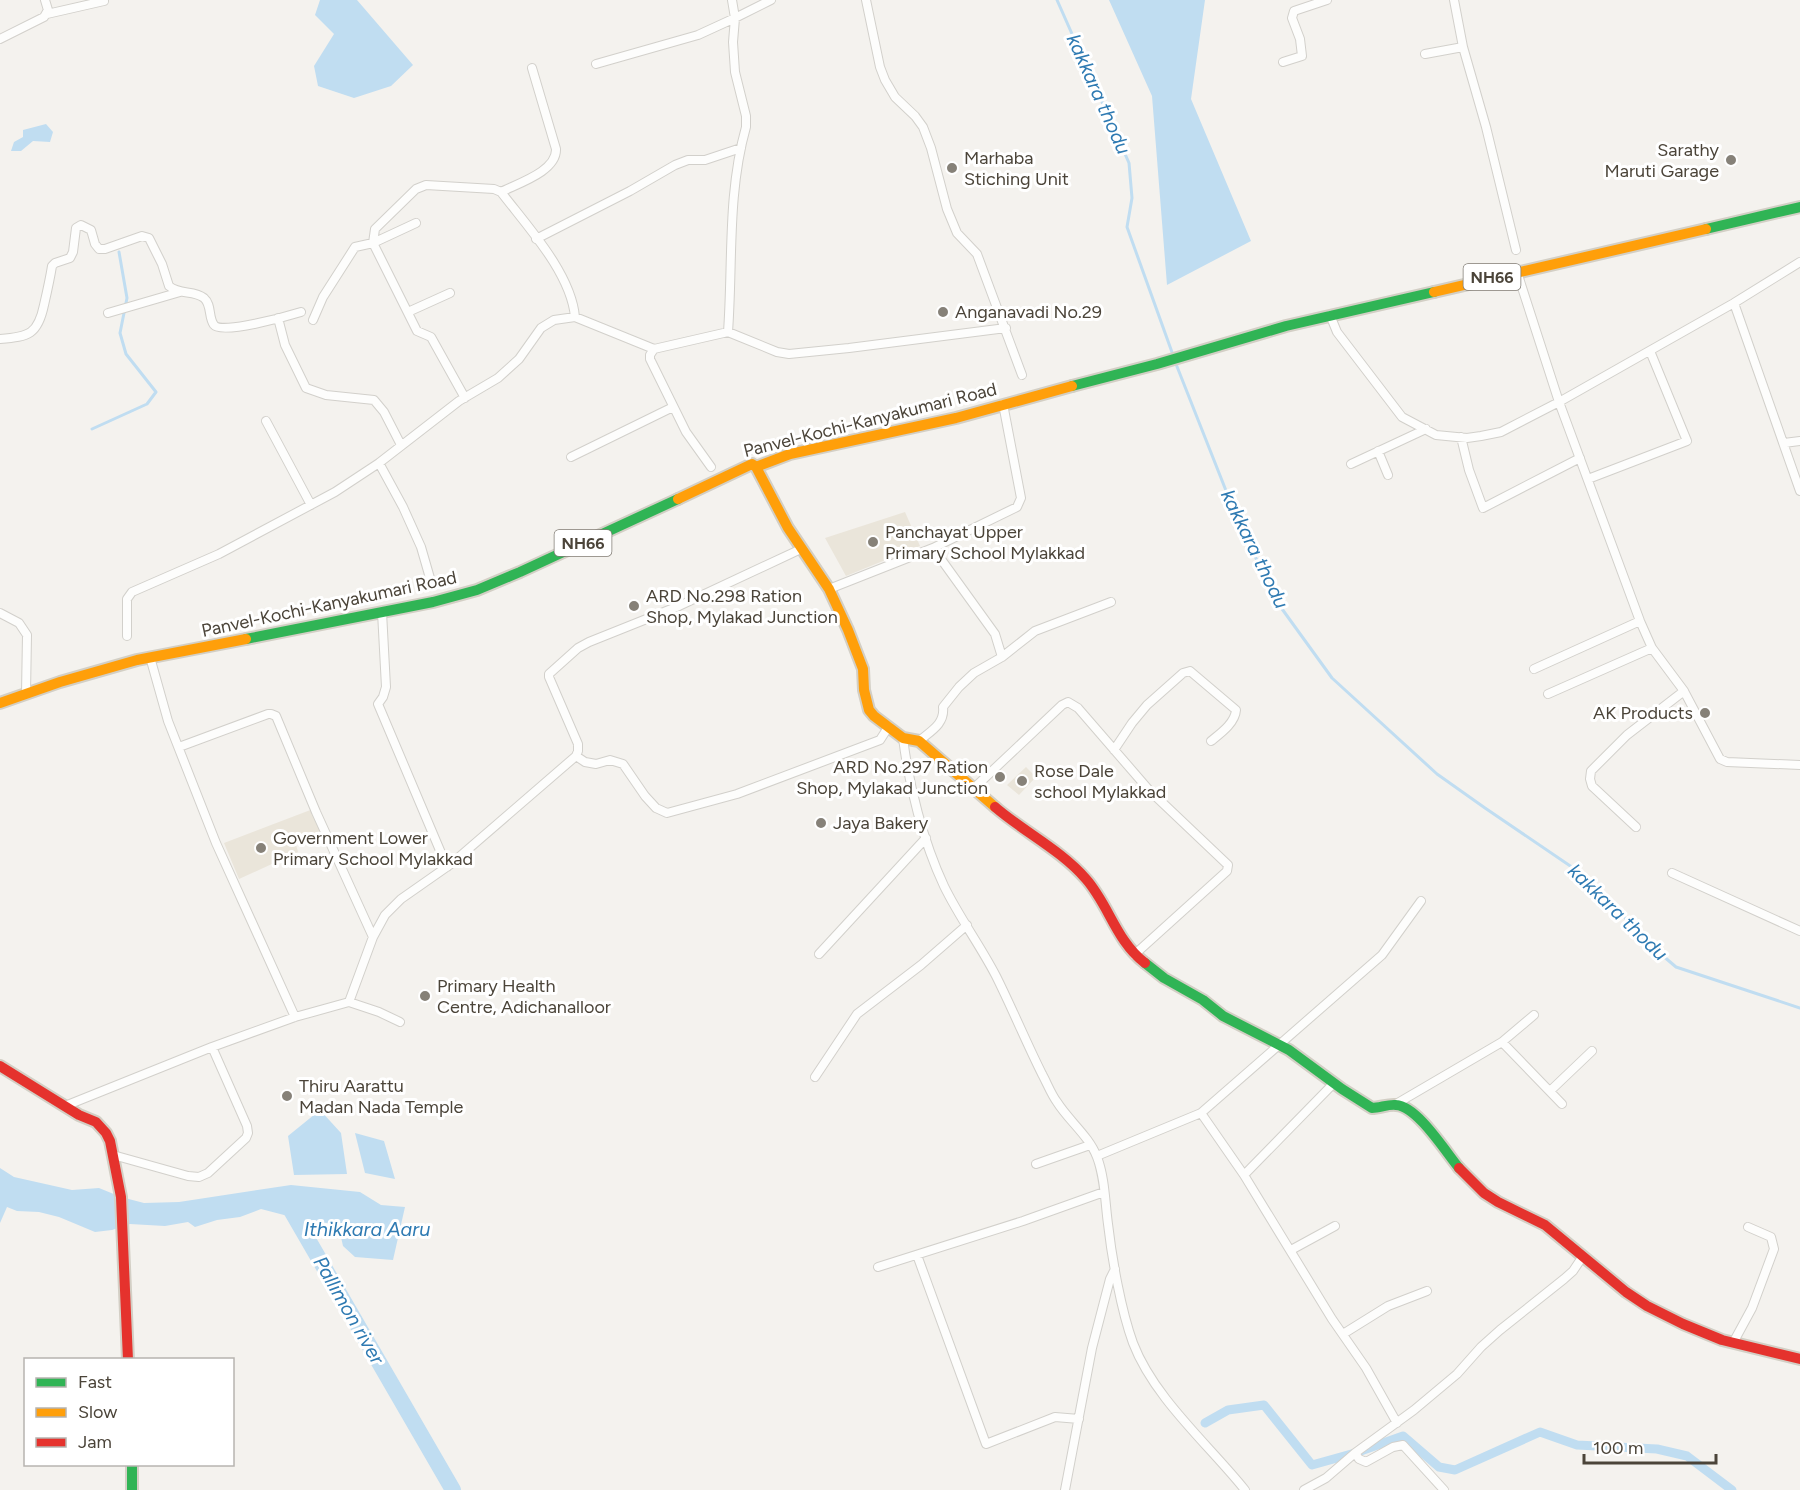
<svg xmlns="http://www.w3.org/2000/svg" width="1800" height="1490" font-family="Figtree,sans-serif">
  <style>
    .education { fill: #eae5da }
    .water { fill: #c0ddf1 }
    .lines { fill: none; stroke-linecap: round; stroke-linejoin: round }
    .stream { stroke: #c0ddf1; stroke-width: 3 }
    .canal { stroke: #c0ddf1; stroke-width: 9 }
    .river { stroke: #c0ddf1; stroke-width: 16 }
    .street-casing { stroke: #d2d0cb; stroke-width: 10 }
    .fast-casing { stroke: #d3cfc5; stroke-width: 14 }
    .slow-casing { stroke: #d3cfc5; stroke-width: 14 }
    .jam-casing { stroke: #d3cfc5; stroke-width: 14 }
    .street { stroke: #fdfdfc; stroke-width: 8 }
    .fast { stroke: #30b455; stroke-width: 10 }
    .slow { stroke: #ff9f0a; stroke-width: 10 }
    .jam { stroke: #e5322d; stroke-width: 10 }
    .poi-dot { fill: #868178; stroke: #fff; stroke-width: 2 }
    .labels { text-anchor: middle; stroke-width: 6; stroke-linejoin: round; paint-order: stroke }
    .shield { fill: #fff; stroke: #817c74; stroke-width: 1.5 }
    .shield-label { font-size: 16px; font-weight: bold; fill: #4b4439 }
    .poi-label { font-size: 18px; fill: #4b4439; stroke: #fff; text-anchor: start }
    .street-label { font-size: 18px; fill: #4b4439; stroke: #fff }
    .water-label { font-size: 20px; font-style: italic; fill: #2e7ab2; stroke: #fff }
  </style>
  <rect width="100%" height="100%" fill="#f4f2ee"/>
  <path class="education" d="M905,512L920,546L846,576L825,538Z
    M1026,767L1036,777L1019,795L1007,785Z
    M313,809L322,830L295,841L298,852L239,879L224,843Z"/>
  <path class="water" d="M320,0H357L413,65L391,86L354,98L318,86L314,66L334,34L315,15Z
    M1109,0H1205L1191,99L1251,241L1167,285L1152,96Z
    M46,124L53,132L50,142L33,141L21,151H11L14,142L23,137V130Z
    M320,1110L341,1133L347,1174L294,1175L288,1136Z
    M355,1133L384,1141L395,1179L365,1173Z
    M0,1168L14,1177L72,1190L99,1188L121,1197L144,1203L179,1202L291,1185L360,1192L381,1205L405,1207L393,1260L355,1257L343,1246L338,1224L307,1221L261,1209L240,1217L217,1220L195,1227L188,1222L165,1226L130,1224L112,1230L95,1232L59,1217L39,1212L17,1211L7,1207L0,1223Z"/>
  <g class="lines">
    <path class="stream" d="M1057,0L1129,163L1132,198L1127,227L1173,355
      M1176,364L1238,521L1277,602L1332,678L1437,774L1485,808L1585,876L1619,909L1635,932L1676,967L1800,1008
      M92,429L147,404L156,392L126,354L120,333L127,298L119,252"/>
    <path class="canal" d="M1205,1423L1228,1410L1264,1405L1312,1465L1355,1453L1403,1436L1439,1467L1455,1470L1540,1432L1577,1445L1657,1449L1687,1456L1732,1490"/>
    <path class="river" d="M285,1200L453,1490"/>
    <defs>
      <path id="street" d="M866,0L880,67L885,80L895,97L915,116L923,127L931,148L947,209L957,233L977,254L1022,375
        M1454,0L1463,47L1486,127L1516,250
        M47,14L104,1
        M0,39L44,17L48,10L45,0
        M1425,54L1463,47
        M1283,62L1302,56L1300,39L1292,18L1294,11L1327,0
        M596,64L698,35L735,18L771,0
        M501,192C519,183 557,171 556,149L532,68
        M536,239L630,191L675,165L688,160H705L741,148
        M1517,272L1559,402L1640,621L1652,648L1684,691L1720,759L1727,762L1800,765
        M1734,303L1800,491
        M408,312L450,293
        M108,313L180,292
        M1330,315L1337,332L1402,417L1436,435L1467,438L1481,436L1501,432L1559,402L1734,303L1800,262
        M278,318L285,345L306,388L326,395L374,400L384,412L401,445
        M313,320L323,297L355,247L373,243L416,223
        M728,332L777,352L789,354L849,348L1006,328
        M0,339C29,337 38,334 44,305C47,292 50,279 52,266L55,263L70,258L73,252L76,228L81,225L91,230L95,244L99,249H105L142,236L149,238L162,264L169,286C179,295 194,290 204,298C212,305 208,317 214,325C221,335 288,316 301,312
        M465,398L431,337L417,331L373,243L375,229L416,189L426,185L494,189L501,192C527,226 571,273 575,317
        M266,421L311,505
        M1461,437L1469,470L1483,508L1580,458
        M1784,443L1800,441
        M1378,451L1388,475
        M571,457L673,407
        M379,463L403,507L421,547L432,585
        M1351,464L1426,429
        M711,467L686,432L650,359V355L654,349L728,332C733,264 727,194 746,127V116L735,72L733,42L735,18L732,0
        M1588,479L1687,441L1650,351
        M933,548L995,634L1002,657L1035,631L1111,602
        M829,589L933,548L1017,507L1021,498L1003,404
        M382,612L386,687L383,697L378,704L447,867
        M0,613L19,623L27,635L26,693
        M127,636V599L132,592L219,554L335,492L379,463L459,401L498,378L519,359L541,328L554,320L575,317L654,349
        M150,657L168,721L216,843L295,1017
        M1534,669L1640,621
        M1548,694L1652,648
        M903,738C909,786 923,841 944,886C959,917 980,945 996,976C1012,1008 1026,1042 1042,1074C1047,1083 1051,1094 1057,1102C1069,1121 1089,1136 1097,1157C1105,1178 1105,1202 1108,1224C1112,1259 1121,1310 1133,1343C1154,1398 1209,1445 1245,1490
        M919,741C931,731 945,724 943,707L959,687L974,673L1002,657
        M179,747L268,714H271L276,716L316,812L373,937
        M1114,750L1132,723L1147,705L1183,673L1190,671L1236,710C1235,723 1221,733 1211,741
        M576,756L585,762L596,764L610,760L623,764L645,796L656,808L667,813L737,794L880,740L889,726
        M973,789L1062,705L1068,702L1078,708L1149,790L1228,865L1227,871L1134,955
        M1636,827L1592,786L1590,779L1591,771L1627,735L1684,691
        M1672,873L1800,931
        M819,954L926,838
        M349,1002L373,937L385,915L401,899L451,864L576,756L578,751V744L549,677V674L578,648L589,642L679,606L801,549
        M1502,1042L1562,1104
        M815,1077L857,1014L921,965L967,925
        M1550,1091L1592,1051
        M1396,1104L1502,1042L1534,1015
        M65,1106L212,1047L295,1017L349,1002L379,1012L400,1022
        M1201,1113L1244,1175L1332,1319L1366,1368L1397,1423
        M113,1155L188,1176L199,1177L208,1173L246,1138L248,1133L247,1126L212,1047
        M1097,1156L1201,1113L1382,955L1421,901
        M1036,1164L1090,1145
        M1244,1175L1334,1083
        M1291,1250L1335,1226
        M917,1255L986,1444L1055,1417L1079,1419
        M878,1267L1023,1221L1104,1192
        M1343,1334L1388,1306L1427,1291
        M1733,1343L1752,1308L1774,1249L1771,1237L1748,1227
        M1355,1453L1359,1459L1366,1462L1393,1447L1403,1445L1444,1490
        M1065,1490L1092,1348L1110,1279L1115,1269
        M1304,1490L1326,1478L1355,1453L1414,1410L1457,1374L1481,1347L1500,1330L1564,1279L1573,1271L1583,1256"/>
      <path id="fast" d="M1706,229L1800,207
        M1072,386L1157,364L1286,326L1434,292
        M246,639L433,602L477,590L520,572L678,499
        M1145,963L1164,978L1203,1000L1223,1016L1289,1050L1342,1089L1372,1108C1380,1108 1388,1104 1396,1105C1417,1106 1445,1151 1459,1168
        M132,1464V1490"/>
      <path id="slow" d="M1434,292L1706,229
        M756,467L788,528L829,589L848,630L863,669L864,690L869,710L874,716L903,738L919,741L995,807
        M678,499L752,464L756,467L790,454L956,418L1072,386
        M0,703L60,682L137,660L246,639"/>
      <path id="jam" d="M995,807C1024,832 1061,850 1086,879C1109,905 1116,941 1145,963
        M0,1066L79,1115L96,1122L106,1133L110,1141L121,1197L128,1360
        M1459,1168L1484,1193L1498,1202L1545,1225L1626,1292L1647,1306L1683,1324L1722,1340L1800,1359"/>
    </defs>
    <use href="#street" class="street-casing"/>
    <use href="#fast" class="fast-casing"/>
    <use href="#slow" class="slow-casing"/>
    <use href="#jam" class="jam-casing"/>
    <use href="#street" class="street"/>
    <use href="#fast" class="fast"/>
    <use href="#slow" class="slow"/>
    <use href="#jam" class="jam"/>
  </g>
  <g class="poi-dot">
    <circle cx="1731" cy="160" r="6"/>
    <circle cx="952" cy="168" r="6"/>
    <circle cx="943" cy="312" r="6"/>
    <circle cx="873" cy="542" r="6"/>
    <circle cx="634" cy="606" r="6"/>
    <circle cx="1705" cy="713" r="6"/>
    <circle cx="1000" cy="777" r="6"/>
    <circle cx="1022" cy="781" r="6"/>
    <circle cx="821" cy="823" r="6"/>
    <circle cx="261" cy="848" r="6"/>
    <circle cx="425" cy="996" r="6"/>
    <circle cx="287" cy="1096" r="6"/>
  </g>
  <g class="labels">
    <g class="shield">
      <rect x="1463.5" y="264" width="57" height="26" rx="4.5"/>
      <rect x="554.5" y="530" width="57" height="26" rx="4.5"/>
    </g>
    <g class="shield-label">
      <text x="1492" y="283">NH66</text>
      <text x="583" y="549">NH66</text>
    </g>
    <g class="poi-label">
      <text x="1719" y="156" text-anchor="end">Sarathy<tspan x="1719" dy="21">Maruti Garage</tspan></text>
      <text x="964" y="164">Marhaba<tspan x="964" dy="21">Stiching Unit</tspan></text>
      <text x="955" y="318">Anganavadi No.29</text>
      <text x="885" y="538">Panchayat Upper<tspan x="885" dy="21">Primary School Mylakkad</tspan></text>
      <text x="646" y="602">ARD No.298 Ration<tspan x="646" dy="21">Shop, Mylakad Junction</tspan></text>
      <text x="1693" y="719" text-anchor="end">AK Products</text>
      <text x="988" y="773" text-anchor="end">ARD No.297 Ration<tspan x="988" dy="21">Shop, Mylakad Junction</tspan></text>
      <text x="1034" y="777">Rose Dale<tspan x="1034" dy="21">school Mylakkad</tspan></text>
      <text x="833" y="829">Jaya Bakery</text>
      <text x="273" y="844">Government Lower<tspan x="273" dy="21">Primary School Mylakkad</tspan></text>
      <text x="437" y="992">Primary Health<tspan x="437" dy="21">Centre, Adichanalloor</tspan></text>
      <text x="299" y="1092">Thiru Aarattu<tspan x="299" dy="21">Madan Nada Temple</tspan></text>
    </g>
    <g class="street-label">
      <text transform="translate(870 420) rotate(-14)" y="6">Panvel-Kochi-Kanyakumari Road</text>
      <text transform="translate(329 604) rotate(-12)" y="6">Panvel-Kochi-Kanyakumari Road</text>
    </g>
    <g class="water-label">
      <text transform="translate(1099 94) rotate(66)" y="7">kakkara thodu</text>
      <text transform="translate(1255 549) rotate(64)" y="7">kakkara thodu</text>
      <text transform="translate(1618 912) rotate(44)" y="7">kakkara thodu</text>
      <text x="367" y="1236">Ithikkara Aaru</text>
      <text transform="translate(349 1310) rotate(60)" y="7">Pallimon river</text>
    </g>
  </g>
  <rect x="24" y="1358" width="210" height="108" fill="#ffffff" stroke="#b7b4b0" stroke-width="1.5"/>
  <rect x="36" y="1378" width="30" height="9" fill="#30b455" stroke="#b7b4b0" stroke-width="1.5"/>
  <text x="78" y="1388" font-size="18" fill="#4b4439">Fast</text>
  <rect x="36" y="1408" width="30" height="9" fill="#ff9f0a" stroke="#b7b4b0" stroke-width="1.5"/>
  <text x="78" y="1418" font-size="18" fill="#4b4439">Slow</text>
  <rect x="36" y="1438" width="30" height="9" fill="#e5322d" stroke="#b7b4b0" stroke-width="1.5"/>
  <text x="78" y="1448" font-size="18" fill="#4b4439">Jam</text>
  <path d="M1584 1454v9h132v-9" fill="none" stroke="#4b4439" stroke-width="3"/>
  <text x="1593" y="1454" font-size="18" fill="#4b4439" stroke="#ffffff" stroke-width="4.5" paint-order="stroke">100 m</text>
</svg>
